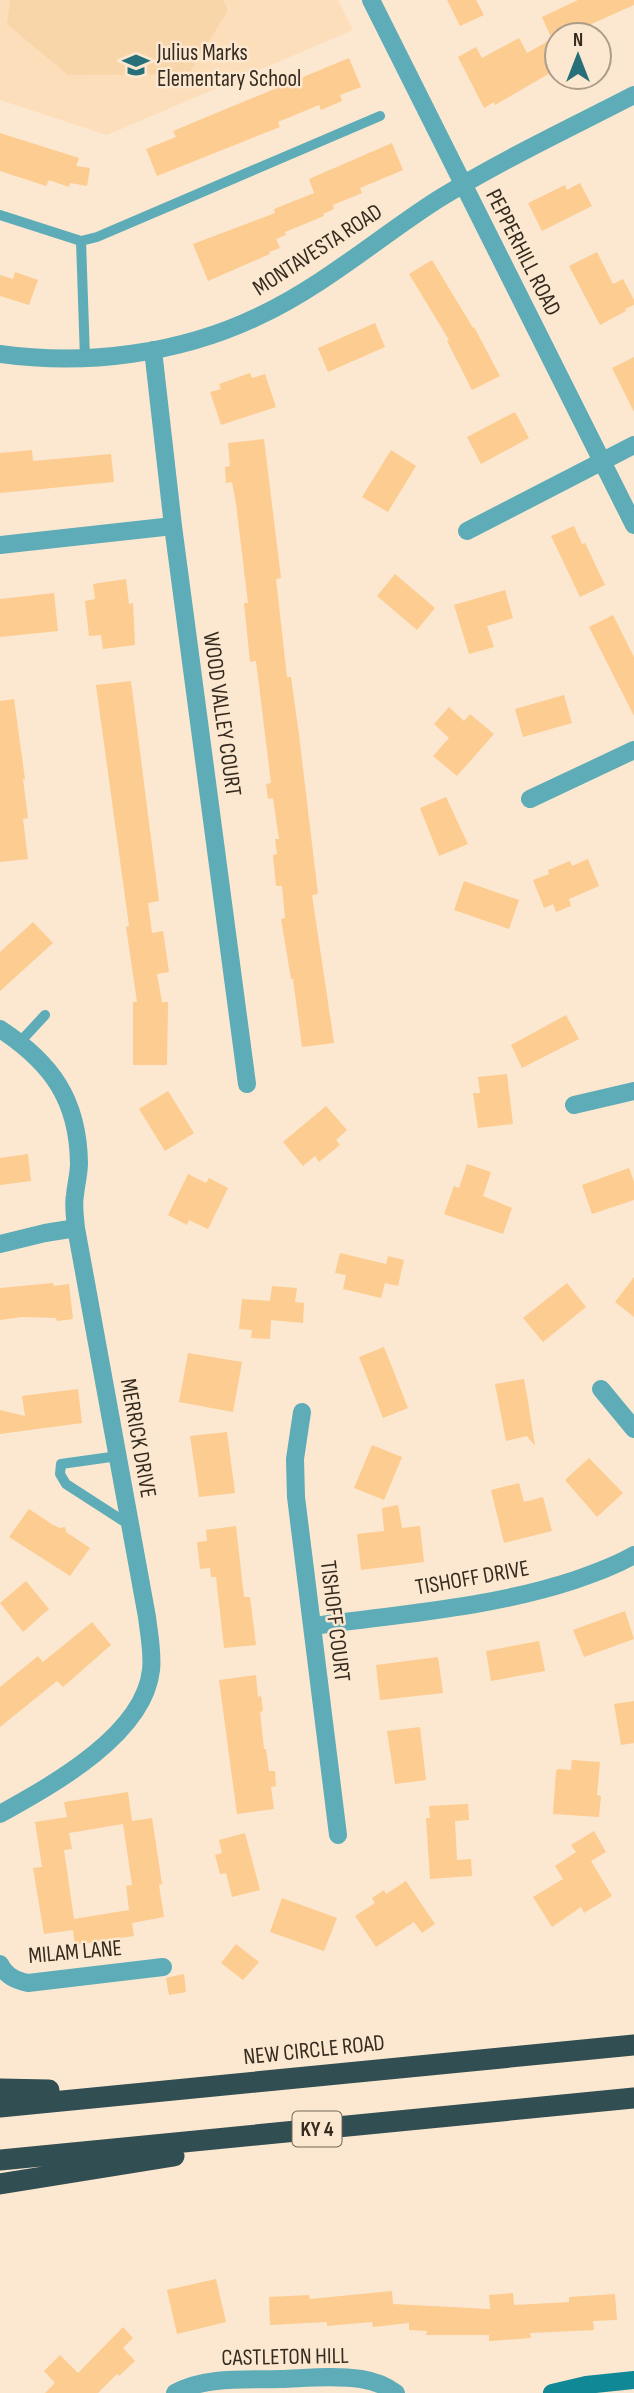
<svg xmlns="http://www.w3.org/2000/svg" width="634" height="2393" font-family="'Sofia Sans Condensed',sans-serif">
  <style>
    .built { fill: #fddeba }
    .green { fill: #f9d5aa }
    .building { fill: #fccc91; fill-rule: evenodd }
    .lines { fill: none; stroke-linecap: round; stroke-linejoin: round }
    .lane { stroke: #5dacb7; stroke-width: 10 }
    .street { stroke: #5dacb7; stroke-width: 18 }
    .secondary { stroke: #118896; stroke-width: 18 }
    .highway { stroke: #314e52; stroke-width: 21 }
    .labels { text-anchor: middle; stroke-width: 5; stroke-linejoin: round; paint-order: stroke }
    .shield { fill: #fce8d0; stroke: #716454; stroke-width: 2 }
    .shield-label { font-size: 21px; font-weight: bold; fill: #352b1f }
    .poi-label { font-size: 23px; fill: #352b1f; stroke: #fce8d0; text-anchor: start }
    .street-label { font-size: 23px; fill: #352b1f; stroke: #fce8d0 }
  </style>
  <rect width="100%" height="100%" fill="#fce8d0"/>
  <path class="built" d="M0,0H338L353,30L107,135L0,100Z"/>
  <path class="green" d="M10,0H223L228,10L189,74L68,75L7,24Z"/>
  <path class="building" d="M447,0H476L484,15L460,26Z
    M578,0H634V5L580,29L583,35H550L542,17Z
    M557,36V69L495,105L494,102L484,108L458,57L476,47L482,58L519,38L527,53Z
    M349,58L361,87L340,95L342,101L321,110L319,105L278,122L280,127L157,176L146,149L176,137L173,131Z
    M0,133L79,158L76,166L90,168L87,186L70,183L69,187L49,180L46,186L0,171Z
    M392,143L403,170L360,188L362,193L333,205L334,209L323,214L324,216L285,232L286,235L276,239L280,248L269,252L270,254L208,281L193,244L275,213L274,209L314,193L309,179Z
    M580,183L592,206L542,231L528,203L565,185L567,190Z
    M597,252L613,284L623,279L634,300V305L625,309L626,311L600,325L569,266Z
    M432,260L473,328L474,327L500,376L472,390L447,341L449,340L409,274Z
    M15,272L38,280L29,305L0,296V275L13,279Z
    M375,323L385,347L328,372L318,348Z
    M634,357V412L612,368Z
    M250,373L252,378L265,374L276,407L221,425L210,392L221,389L219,384Z
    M515,412L529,438L481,464L467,437Z
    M264,439L281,578L276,579L287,677H291L299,735L318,894L312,895L334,1043L302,1047L293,979H291L281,919L285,918L282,886H276L273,855L277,854L275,839H279L273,798L268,799L266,784L271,783L256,661L250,662L244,603H248L236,504L232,482L226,483L225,467L230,466L228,443Z
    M32,450L33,461L111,454L114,482L0,493V453Z
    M391,450L416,466L388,512L362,497Z
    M574,526L582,544L585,543L605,585L580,597L551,536Z
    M395,574L435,608L417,630L377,596Z
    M126,579L129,604L133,603L135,645L103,649L101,635L89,636L85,601L95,599L93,584Z
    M505,590L513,618L487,626L494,647L469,654L454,605Z
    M54,593L58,631L0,637V599Z
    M613,615L634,657V716L589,627Z
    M131,681L159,901L148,903L152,933L163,931L169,972L157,974L162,1002H168L167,1065H133V1002H137L126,927L129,926L96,685Z
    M564,695L572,723L523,737L515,709Z
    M14,699L25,779H23L28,818L23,819L28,859L0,862V701Z
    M449,707L464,721L470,714L494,734L457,776L433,756L449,738L434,724Z
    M446,797L468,844L439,856L420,808Z
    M588,859L599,886L569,899L571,906L556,912L553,904L544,908L533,880L549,874L548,870L570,861L572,866Z
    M464,881L519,900L509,929L454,910Z
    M33,922L53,943L0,991V952Z
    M566,1015L579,1039L522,1068L511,1045Z
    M507,1074L513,1124L478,1128L473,1093H480L478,1077Z
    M168,1091L194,1133L165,1151L139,1109Z
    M326,1106L347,1130L336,1140L340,1145L319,1162L315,1156L303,1166L283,1142Z
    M28,1154L31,1181L0,1185V1158Z
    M467,1164L491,1172L483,1196L512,1208L503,1234L444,1214L454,1186L459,1188Z
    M629,1168L634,1182V1200L592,1214L582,1185Z
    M188,1174L206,1183L209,1178L228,1188L208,1229L189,1220L187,1225L168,1215Z
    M340,1253L386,1264L388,1256L404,1260L398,1286L385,1283L381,1298L343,1289L346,1275L335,1273Z
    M634,1277V1317L615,1302Z
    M53,1283L54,1286L69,1284L73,1319L57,1321L56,1318L22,1317L0,1320V1288Z
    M567,1283L586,1307L543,1342L523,1318Z
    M272,1286L297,1288L295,1302L304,1303L303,1323L271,1320L270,1339L251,1338L252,1330L239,1329L242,1299L270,1301Z
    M384,1347L408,1408L383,1418L359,1357Z
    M188,1353L242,1362L233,1412L179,1402Z
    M524,1379L528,1401L535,1446L527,1436L506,1441L495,1384Z
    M78,1389L82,1423L0,1434V1410L25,1416L22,1396Z
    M227,1432L235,1493L199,1497L190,1436Z
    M372,1445L402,1457L384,1500L354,1488Z
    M589,1458L623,1493L597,1517L565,1480Z
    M519,1483L524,1502L543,1497L552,1531L504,1543L491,1490Z
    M398,1505L402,1528L420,1526L424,1562L361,1570L357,1534L384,1531L382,1508Z
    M29,1509L53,1525L60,1528L65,1527L66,1532L90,1548L70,1576L9,1537Z
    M236,1526L244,1597H250L256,1645L224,1648L216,1577H211L210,1568L200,1569L197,1542L207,1541L206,1530Z
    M26,1581L49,1609L23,1632L0,1603Z
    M625,1611L634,1639L584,1657L573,1630Z
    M92,1622L111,1645L63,1687L57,1681L0,1727V1687L38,1656L43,1662Z
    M539,1641L545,1671L491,1681L486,1651Z
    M438,1657L443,1693L380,1700L376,1665Z
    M256,1675L258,1697L261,1696L263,1711L260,1712L264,1749H266L269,1771H275L276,1786L271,1787L274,1809L237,1814L219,1680Z
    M634,1701V1743L621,1745L614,1704Z
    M420,1727L426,1780L395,1784L387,1731Z
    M572,1760L600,1762L597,1795L601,1796L599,1817L553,1814L556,1771L558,1769L571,1770Z
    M128,1792L132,1821L152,1818L162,1884L159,1885L164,1917L132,1923L134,1936L75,1945L73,1930L44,1934L33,1868L42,1867L35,1822L67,1817L64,1802ZM123,1824L132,1885L126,1886L129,1910L74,1919L64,1850L72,1849L69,1833Z
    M468,1804L469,1820L455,1821L457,1860L471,1859L472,1876L430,1879L426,1818H430L429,1806Z
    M594,1831L606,1852L591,1861L612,1896L584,1913L581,1907L552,1927L533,1897L563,1879L555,1866L576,1852L571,1845Z
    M245,1833L260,1890L232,1897L226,1873L220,1874L215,1855L222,1853L219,1840Z
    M406,1881L435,1924L422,1933L414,1922L376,1947L355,1916L375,1903L372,1898L384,1890L386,1894Z
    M282,1898L337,1918L324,1951L270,1932Z
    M236,1944L259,1962L243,1980L221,1963Z
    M184,1974L186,1992L169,1995L166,1978Z
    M216,2279L226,2322L177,2334L167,2290Z
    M392,2291L393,2304L490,2309L489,2295L513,2293L514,2305L569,2302V2297L615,2294L617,2320L593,2321L594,2330L530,2333L531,2338L489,2341V2335H426L427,2331L409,2330V2323L373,2327L372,2322L327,2326V2322L270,2325L269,2297L309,2295L310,2299Z
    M123,2327L133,2338L123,2348L135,2361L119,2376L117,2374L98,2393H45L55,2383L44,2371L60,2355L78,2373Z"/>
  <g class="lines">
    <path class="lane" d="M0,215L81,241L97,237L380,116
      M81,241L85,358
      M19,1043L45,1015
      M118,1456L61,1464L60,1474L66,1484L131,1526"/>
    <path class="street" d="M371,0L634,525
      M153,350L173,526L247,1084
      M0,354C86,366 180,354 259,316C323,286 378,238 437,200C500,161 568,129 634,95
      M467,531L634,445
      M0,545L173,526
      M530,799L634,750
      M0,1029C52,1063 78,1100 79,1163C79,1174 76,1184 75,1195C73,1206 75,1217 76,1228L147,1617C149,1634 153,1653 151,1670C144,1735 52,1785 0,1814
      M574,1105L634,1091
      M0,1244L45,1233L76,1228
      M601,1389L634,1429
      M302,1412L295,1459L296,1497L338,1835
      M313,1626C400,1614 490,1608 575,1580C595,1573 615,1566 634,1555
      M0,1964C6,1976 15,1980 28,1983L163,1967
      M175,2393C206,2376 246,2380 281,2379C307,2378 335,2375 361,2379C374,2381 386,2386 396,2393"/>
    <path class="secondary" d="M552,2393L586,2385L634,2380"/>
    <path class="highway" d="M0,2089L49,2090
      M0,2107L634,2045
      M0,2160L634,2098
      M0,2184L174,2156"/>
  </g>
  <defs>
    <symbol id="school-bare" viewBox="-9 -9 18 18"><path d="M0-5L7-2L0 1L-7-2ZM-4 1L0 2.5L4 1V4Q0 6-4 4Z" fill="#27707a" stroke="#fce8d0" stroke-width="2.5" paint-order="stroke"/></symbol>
  </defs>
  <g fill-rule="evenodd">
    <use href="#school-bare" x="117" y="46" width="38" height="38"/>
  </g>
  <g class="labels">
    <rect class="shield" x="292.5" y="2111.5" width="49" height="35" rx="5"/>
    <g class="shield-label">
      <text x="317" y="2136">KY 4</text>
    </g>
    <g class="poi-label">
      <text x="157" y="60">Julius Marks<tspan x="157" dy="26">Elementary School</tspan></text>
    </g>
    <g class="street-label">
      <text transform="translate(317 249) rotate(-33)" y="8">MONTAVESTA ROAD</text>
      <text transform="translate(524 252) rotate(63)" y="8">PEPPERHILL ROAD</text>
      <text transform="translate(223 714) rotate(82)" y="8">WOOD VALLEY COURT</text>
      <text transform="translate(139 1438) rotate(80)" y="8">MERRICK DRIVE</text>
      <text transform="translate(472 1577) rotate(-10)" y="8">TISHOFF DRIVE</text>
      <text transform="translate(336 1621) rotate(83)" y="8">TISHOFF COURT</text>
      <text transform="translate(75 1951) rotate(-5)" y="8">MILAM LANE</text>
      <text transform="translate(314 2049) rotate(-6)" y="8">NEW CIRCLE ROAD</text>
      <text transform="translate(285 2356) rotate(-1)" y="8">CASTLETON HILL</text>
    </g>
  </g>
  <g transform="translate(578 56)"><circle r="33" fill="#fce8d0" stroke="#ac9c89" stroke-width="2"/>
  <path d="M0-5L12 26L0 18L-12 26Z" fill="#27707a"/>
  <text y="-10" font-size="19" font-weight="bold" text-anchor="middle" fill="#352b1f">N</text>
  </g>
</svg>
